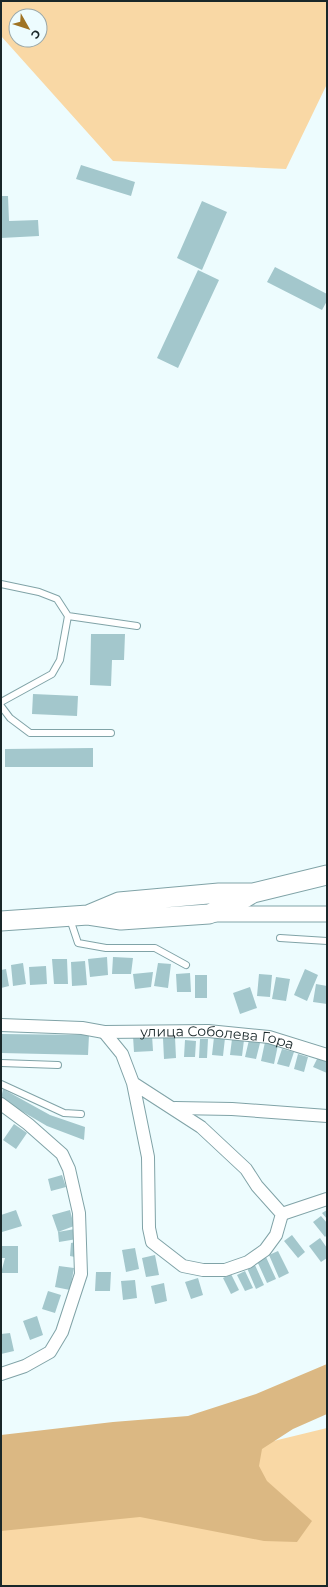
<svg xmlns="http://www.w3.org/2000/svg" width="328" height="1587" font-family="Montserrat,sans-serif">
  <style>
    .green { fill: #f9d8a5; fill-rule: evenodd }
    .water { fill: #dbb883 }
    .building { fill: #a3c7cc }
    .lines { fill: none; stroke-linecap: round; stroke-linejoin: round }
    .service-casing { stroke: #80a3a7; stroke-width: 8 }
    .minor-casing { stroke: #80a3a7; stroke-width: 14 }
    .tertiary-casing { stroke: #80a3a7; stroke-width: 17 }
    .primary-casing { stroke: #80a3a7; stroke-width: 21 }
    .service { stroke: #fff; stroke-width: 6 }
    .minor { stroke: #fff; stroke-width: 12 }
    .tertiary { stroke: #fff; stroke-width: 15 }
    .primary { stroke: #fff; stroke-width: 19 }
    .labels { text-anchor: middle; stroke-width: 3; stroke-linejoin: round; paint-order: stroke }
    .street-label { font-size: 14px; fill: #192729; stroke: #edfcfe }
  </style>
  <rect width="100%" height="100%" fill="#edfcfe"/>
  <path class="green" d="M1,1H327V84L286,169L113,161L1,36ZM16,16H40V40H16Z
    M327,1428V1586H1V1507Z"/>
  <path class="water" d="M327,1364V1414L293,1429L262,1449L259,1466L267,1481L312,1521L297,1542L264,1541L140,1517L1,1531V1435L113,1422L188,1416L256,1394Z"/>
  <path class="building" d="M81,165L135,182L131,196L76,179Z
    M1,196H8L9,221L38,220L39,236L1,238Z
    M202,201L227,212L202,270L177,258Z
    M275,267L327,294V301L322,310L267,282Z
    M198,270L219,280L178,368L157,358Z
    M91,634H125L124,660H112L111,686L90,685Z
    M33,694L78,696L77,716L32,714Z
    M93,748V767H5V749Z
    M107,957L108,975L90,977L88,959Z
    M113,957L133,958L131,974H112Z
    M52,959H67L68,984H54Z
    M85,961L87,985L72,986L71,962Z
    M23,963L26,984L13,986L11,965Z
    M158,963L171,964L168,988L154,986Z
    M46,966L47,984L30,985L29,967Z
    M6,969L9,986L1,988V970Z
    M305,969L318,975L307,1001L294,995Z
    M153,972L151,987L135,989L133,974Z
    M190,973L191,992H177L176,974Z
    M259,974L272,975L270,997L257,996Z
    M195,975H207V998H195Z
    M276,977L290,979L286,1001L272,999Z
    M316,984L327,986V1004L313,1002Z
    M250,987L257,1008L240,1014L233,993Z
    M1,1034L89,1035L88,1055L1,1053Z
    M152,1035L153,1051L134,1052L133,1036Z
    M175,1037L176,1058L164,1059L163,1038Z
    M214,1037L225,1038L223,1056L212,1055Z
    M200,1039H208L207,1058H199Z
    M232,1039L244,1040L242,1056L230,1055Z
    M185,1040L196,1041L195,1057H184Z
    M249,1040L260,1043L256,1059L245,1057Z
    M265,1042L278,1045L274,1064L261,1061Z
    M282,1049L294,1052L289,1067L277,1064Z
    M298,1054L308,1057L304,1072L294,1069Z
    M318,1057L327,1060V1073L313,1067Z
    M3,1089L50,1115L85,1127L84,1140L47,1126L1,1099Z
    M14,1124L27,1133L16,1149L3,1140Z
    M62,1175L66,1187L51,1191L48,1179Z
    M16,1210L22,1226L2,1232L1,1215Z
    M70,1210L74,1226L58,1232L52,1215Z
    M327,1210V1219L322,1213Z
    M321,1216L327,1223V1235L325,1237L313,1222Z
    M75,1229L77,1239L59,1242L58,1232Z
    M292,1235L305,1252L298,1258L284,1241Z
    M320,1238L327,1248V1258L321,1262L309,1246Z
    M76,1242L75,1257L70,1256L71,1243Z
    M1,1246H18V1273H1L5,1258H1Z
    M135,1248L139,1269L126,1272L122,1250Z
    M278,1251L289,1273L279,1278L269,1255Z
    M155,1255L159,1275L146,1277L142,1258Z
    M266,1257L276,1279L267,1283L257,1261Z
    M255,1265L264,1285L256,1289L247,1268Z
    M59,1266L74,1268L70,1290L55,1287Z
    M245,1271L253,1288L245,1291L237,1275Z
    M96,1272H111L110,1291H95Z
    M231,1274L239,1290L231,1294L223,1278Z
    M198,1278L203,1295L191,1299L185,1282Z
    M135,1280L137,1298L123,1300L121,1281Z
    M164,1283L167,1301L155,1304L151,1286Z
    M48,1291L61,1295L55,1313L42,1309Z
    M37,1316L43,1335L30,1340L23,1321Z
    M10,1333L14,1351L1,1354V1334Z"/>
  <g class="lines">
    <defs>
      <path id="service" d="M1,584L39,592L57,599L68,616
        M1,702L52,674L60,660L68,616L137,626
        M1,706L10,718L30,733H111
        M70,919L78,943L106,948H155L186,965
        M280,938L327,941
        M1,1063L58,1065
        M1,1084L64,1113L81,1114"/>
      <g id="minor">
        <path id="s1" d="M1,1025L82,1028L104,1032L208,1031L269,1037L327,1055"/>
        <path d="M104,1032L122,1054L133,1083L148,1157L149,1228L152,1242L183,1266L203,1270H225L248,1262L265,1250L276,1235L282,1214L257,1186L246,1169L201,1127L133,1083"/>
        <path d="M1,1104L28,1124L62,1154L69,1169L79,1213L81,1274L62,1332L50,1352L25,1366L1,1374"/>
        <path d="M175,1108L232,1109L327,1116"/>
        <path d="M282,1214L327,1199"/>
      </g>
      <path id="tertiary" d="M216,914H327"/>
      <path id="primary" d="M88,915L119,902L219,893H253L327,875
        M1,921L88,915L121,920L209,914L231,906L253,893"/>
    </defs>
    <use href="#service" class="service-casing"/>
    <use href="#minor" class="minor-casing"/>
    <use href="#tertiary" class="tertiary-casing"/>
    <use href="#primary" class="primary-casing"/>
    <use href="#service" class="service"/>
    <use href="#minor" class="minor"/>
    <use href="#tertiary" class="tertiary"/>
    <use href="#primary" class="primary"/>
  </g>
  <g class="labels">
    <g class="street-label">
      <text dy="5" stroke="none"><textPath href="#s1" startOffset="217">улица Соболева Гора</textPath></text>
    </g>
  </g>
  <rect width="328" height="1587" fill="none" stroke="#192729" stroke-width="4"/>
  <g transform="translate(28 28) rotate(129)"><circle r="19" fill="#edfcfe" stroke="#98a7a9"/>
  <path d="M0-3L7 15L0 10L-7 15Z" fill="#9f7323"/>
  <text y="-6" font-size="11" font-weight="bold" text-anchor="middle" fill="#192729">С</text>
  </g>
</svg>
